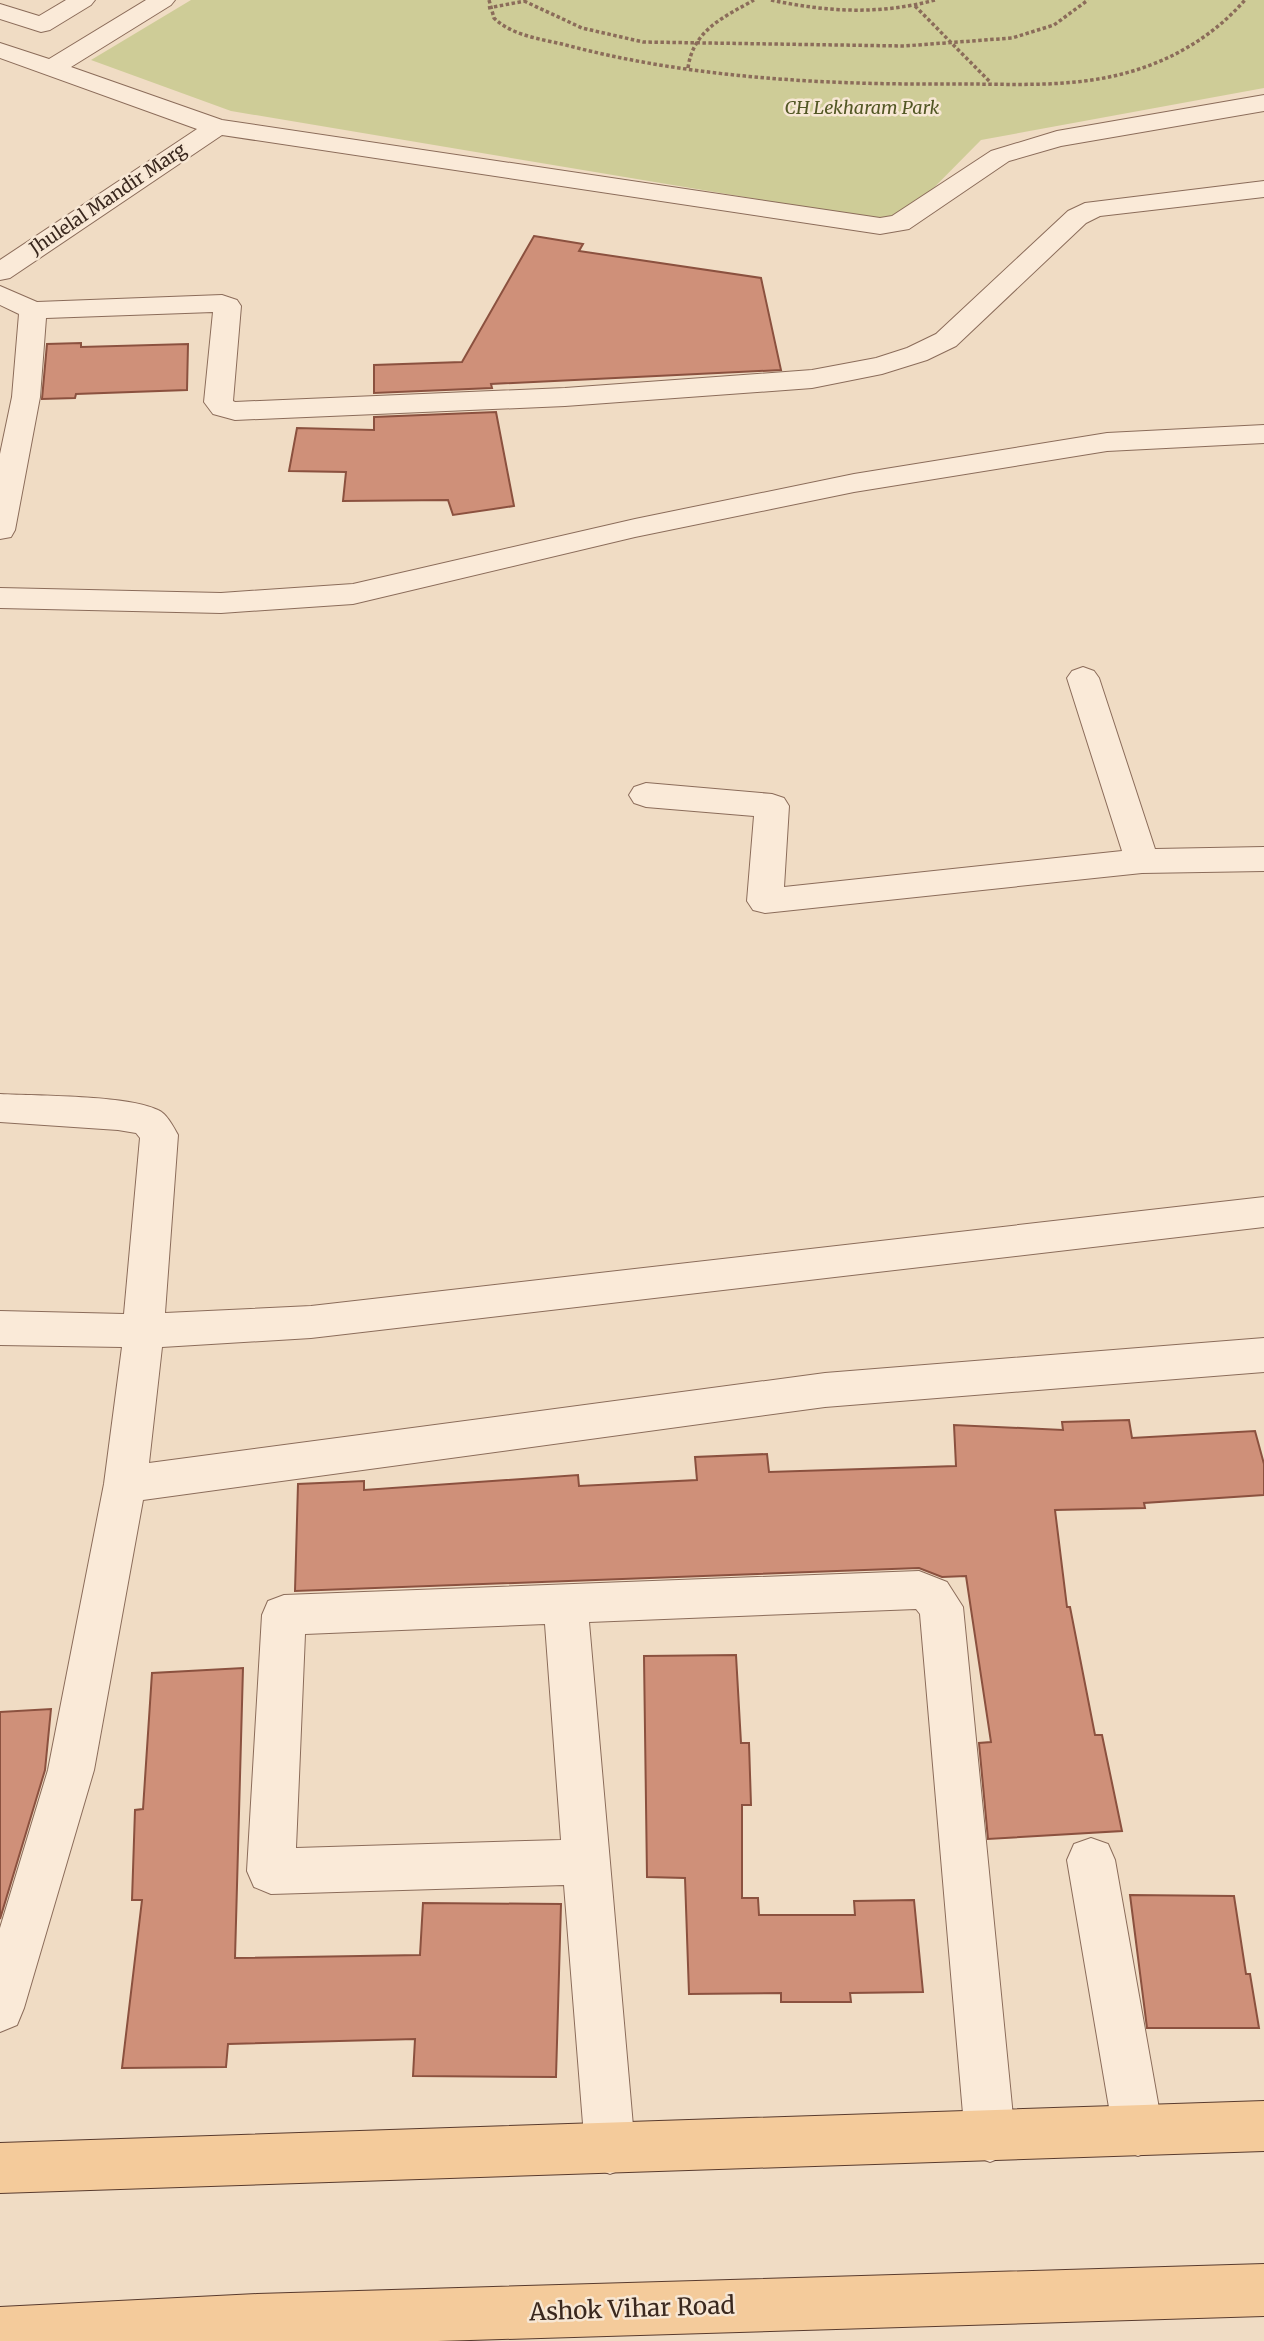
<svg xmlns="http://www.w3.org/2000/svg" width="1264" height="2341" font-family="Merriweather,serif">
  <style>
    .green { fill: #cecc97 }
    .building { fill: #cf9079; stroke: #8b513f; stroke-width: 2 }
    .lines { fill: none; stroke-linecap: round; stroke-linejoin: round }
    .minor-casing { stroke: #8b6c5a; stroke-width: 2 }
    .major-casing { stroke: #593b2e; stroke-width: 2 }
    .path { stroke: #8b6c5a; stroke-width: 3.5; stroke-dasharray: 3.5 2.5; stroke-linecap: butt }
    .minor { fill: #faead8; fill-rule: evenodd }
    .major { fill: #f4cb9b; fill-rule: evenodd }
    .labels { text-anchor: middle; stroke-width: 5; stroke-linejoin: round; paint-order: stroke }
    .far-park-label { font-size: 18px; font-style: italic; fill: #525724; stroke: #f7e7d4 }
    .far-street-label { font-size: 18px; fill: #3a281e; stroke: #f7e7d4 }
    .near-street-label { font-size: 24px; fill: #3a281e; stroke: #f7e7d4 }
  </style>
  <rect width="100%" height="100%" fill="#f0dcc4"/>
  <path class="green" d="M191,0H1264V88L981,140L899,223L231,111L91,60Z"/>
  <path class="building" d="M534,236L583,244L579,251L761,278L781,370L491,384L492,388L374,393V365L462,362Z
    M81,343V347L188,344L187,390L76,394L75,398L42,399L47,344Z
    M496,412L514,506L453,515L448,500L343,501L346,472L289,471L297,428L374,430V417Z
    M1129,1420L1132,1438L1255,1431L1264,1464V1495L1144,1503L1145,1508L1055,1510L1067,1607H1070L1095,1735H1102L1122,1831L988,1839L979,1743L991,1742L966,1576L942,1577L919,1568L295,1591L298,1484L364,1481V1490L578,1475L579,1486L697,1480L695,1457L767,1454L769,1472L956,1466L954,1425L1063,1430L1062,1422Z
    M736,1655L741,1743H749L751,1805H742V1898H758L759,1915H855L854,1901L914,1900L923,1992L850,1993L851,2002H781V1993L689,1994L685,1878L647,1877L644,1656Z
    M243,1668L235,1958L420,1955L423,1903L561,1904L556,2077L413,2076L415,2039L228,2044L226,2067L122,2068L142,1900H132L135,1810L143,1809L152,1673Z
    M51,1709L45,1770L0,1919V1712Z
    M1130,1895L1234,1896L1246,1974H1250L1259,2028H1147Z"/>
  <g class="lines">
    <defs>
      <path id="minor" d="M66,0H95L91,5L50,30L41,32L0,19V4L39,16Z
        M146,0H175L171,5L71,67L222,120L880,218L892,216L991,151L1057,131L1264,95V111L1061,146L1009,161L909,229L880,234L222,135L10,278L0,280V260L197,129L0,58V43L49,59Z
        M1264,181V197L1100,216L1086,223L956,346L927,360L882,374L812,388L565,406L235,420L213,414L204,402L213,312L46,318L40,397L15,530L11,537L0,539V454L12,397L19,314L0,305V286L37,302L222,295L237,300L241,306L233,401L235,402L565,388L812,370L876,358L907,348L936,334L1068,211L1085,203Z
        M1264,425V443L1107,451L854,492L635,537L353,604L221,613L0,608V588L221,593L353,584L635,519L854,474L1107,433Z
        M1083,667L1094,671L1099,678L1155,849L1264,847V871L1142,873L765,913L753,910L747,901L754,816L646,807L634,803L629,795L634,787L646,783L772,794L784,798L789,806L784,887L1122,851L1067,678L1072,671Z
        M0,1094C38,1096 127,1095 158,1110C167,1114 173,1126 178,1135L165,1313L311,1306L1264,1197V1227L311,1338L162,1347L149,1463L825,1373L1264,1338V1372L825,1407L143,1500L94,1770L24,2008L17,2025L0,2032V1928L48,1770L104,1484L122,1347L0,1345V1311L124,1314L140,1138L136,1133L118,1130L0,1122Z
        M919,1571L947,1582L963,1607L1015,2137L1008,2155L990,2162L972,2155L965,2137L920,1614L916,1609L589,1622L635,2149L628,2167L610,2174L592,2167L585,2149L564,1885L271,1894L254,1887L247,1871L262,1615L268,1601L284,1595ZM545,1624L561,1840L296,1848L305,1634Z
        M1091,1838L1108,1844L1115,1860L1163,2131L1156,2149L1138,2156L1120,2149L1113,2131L1067,1860L1074,1844Z"/>
      <path id="major" d="M1264,2101V2151L0,2193V2143Z
        M1264,2264V2316L438,2341H0V2307L257,2294Z"/>
    </defs>
    <use href="#minor" class="minor-casing"/>
    <use href="#major" class="major-casing"/>
    <path class="path" d="M489,0L494,18C511,35 540,39 562,44C693,79 827,85 962,84C1011,84 1061,87 1109,77C1162,66 1209,41 1245,0
      M771,0C827,12 879,15 935,0
      M524,1L582,28L643,42L904,46L1012,38L1054,25L1088,0
      M915,6L991,83
      M488,8L525,1
      M688,68C693,30 724,17 754,0"/>
    <use href="#minor" class="minor"/>
    <use href="#major" class="major"/>
  </g>
  <g class="labels">
    <g class="far-park-label">
      <text x="862" y="114">CH Lekharam Park</text>
    </g>
    <g class="far-street-label">
      <text transform="translate(108 199) rotate(-34)" y="6">Jhulelal Mandir Marg</text>
    </g>
    <g class="near-street-label">
      <text transform="translate(632 2309) rotate(-2)" y="8">Ashok Vihar Road</text>
    </g>
  </g>
</svg>
